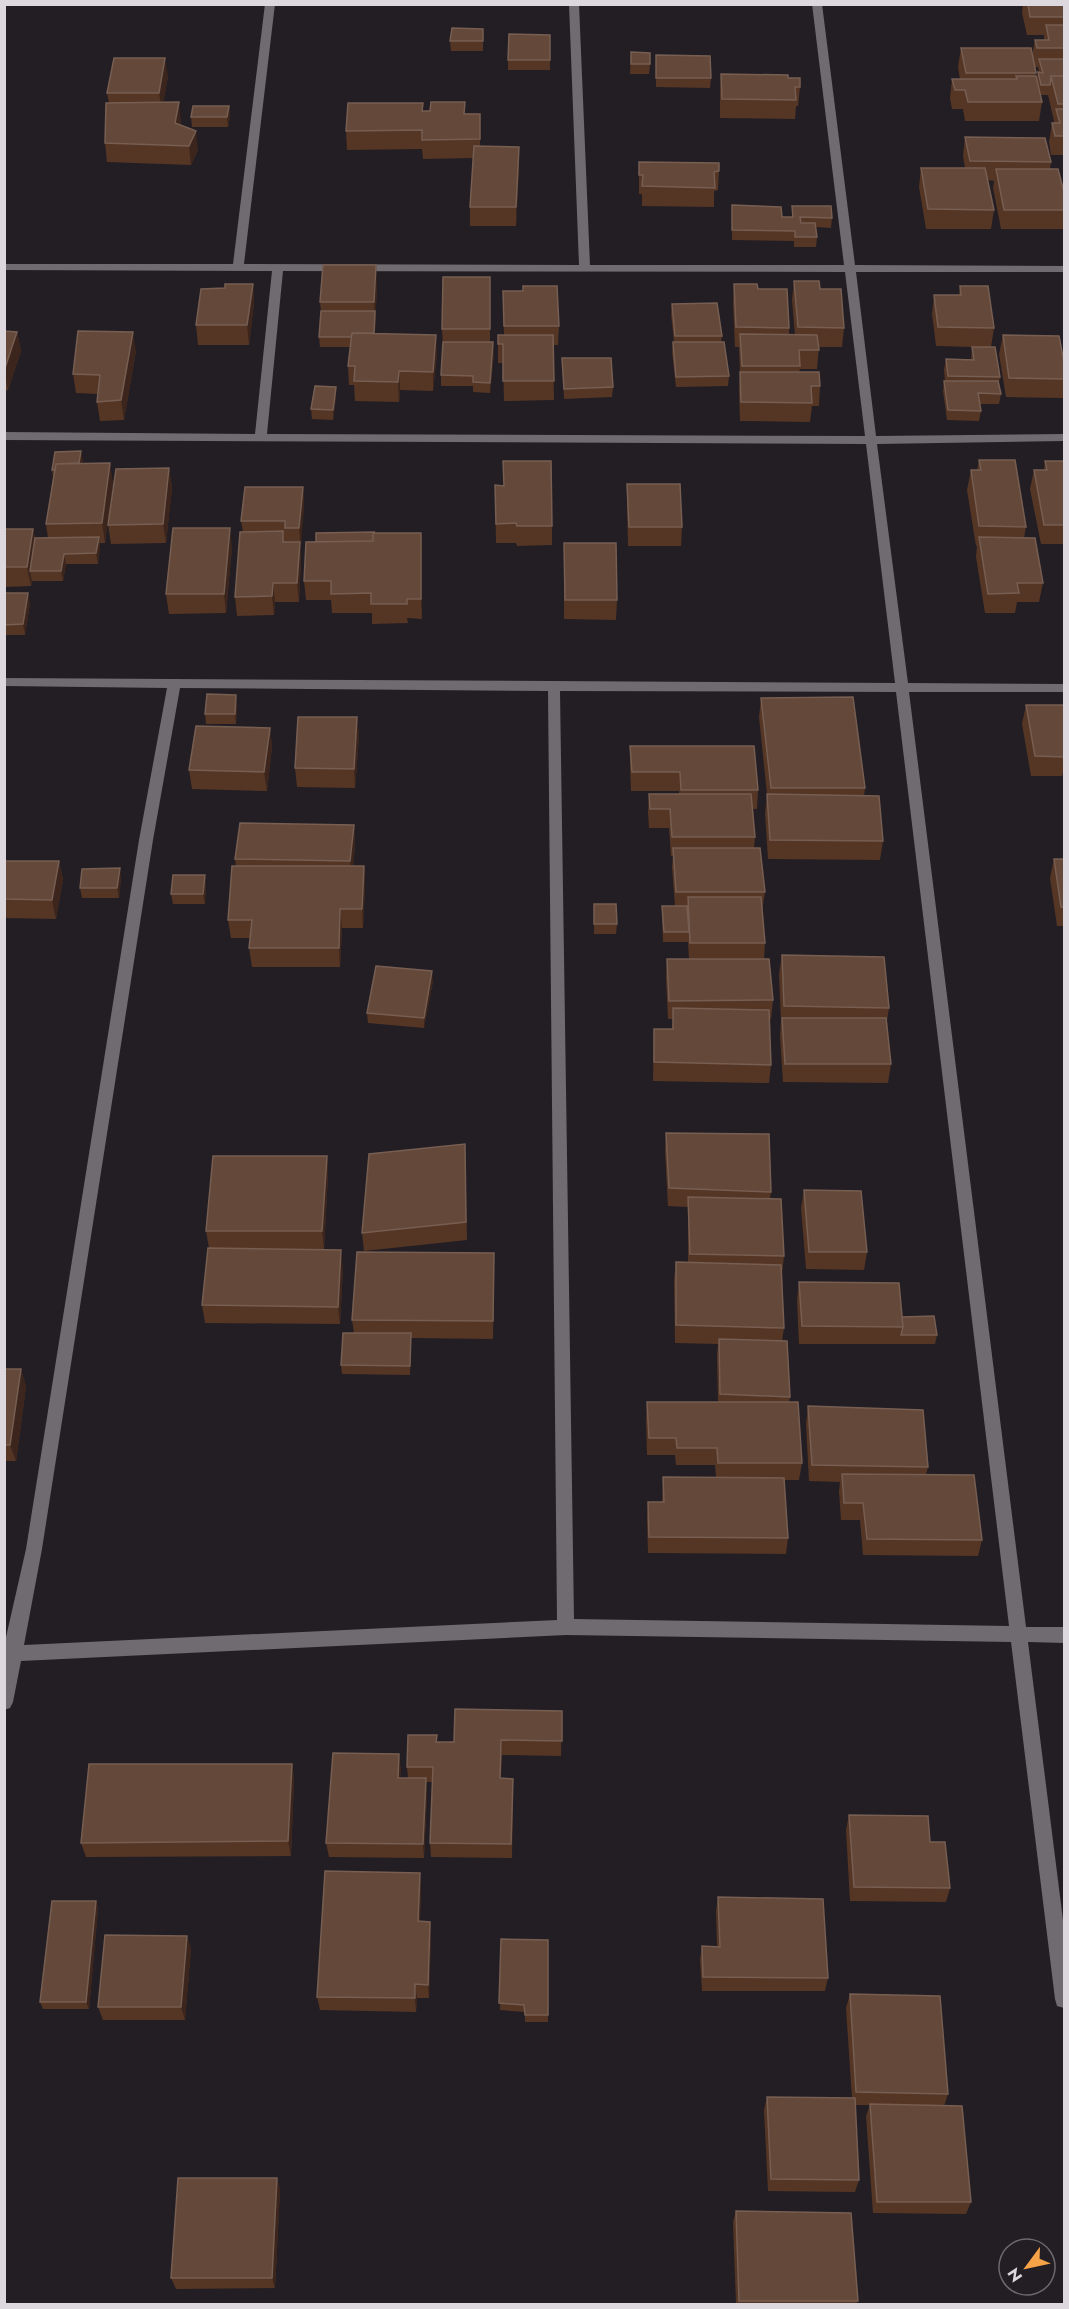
<svg xmlns="http://www.w3.org/2000/svg" width="1069" height="2309" font-family="Jost,sans-serif">
  <style>
    .lines { fill: none; stroke-linecap: round; stroke-linejoin: round }
    .minor { fill: #706a71; fill-rule: evenodd }
    .wall { fill: #553625; fill-rule: evenodd }
    .shaded-wall { fill: #3b251c }
    .building { fill: #644839; stroke: #765e52; stroke-width: 1.5 }
  </style>
  <rect width="100%" height="100%" fill="#231e24"/>
  <g class="lines">
    <path class="minor" d="M265,4H275L244,264L579,265L569,4H579L590,265H844L812,4H822L855,265L1064,266V272H856L876,436L1064,434V441L877,444L908,683L1064,684V692H909L1026,1627H1064V1643L1028,1642L1064,1928V2008L1057,2006L1055,1999L1011,1642L566,1635L21,1661L13,1702L10,1708L4,1710V1646L26,1549L139,840L167,688L4,686V678L895,683L866,444L4,440V432L255,434L272,271L4,270V264H233ZM283,271L845,272L865,436L267,434ZM180,688L548,691L557,1620L24,1645L42,1549L153,840ZM560,691L896,692L1009,1626L574,1619Z"/>
  </g>
  <path class="wall" d="M1023,4H1065V155H1051L1049,142L1052,123H1054V121L1048,95H1040L1042,102L1039,121H965L963,109H952L950,98L952,79H960L958,67L961,48L1032,55L1035,40H1044V35H1027L1022,13ZM1035,67H1038L1039,72H1038L1036,79Z
    M483,29V51H451L450,41Z
    M550,35V70H508V60Z
    M631,52L650,64L649,74H630Z
    M656,55L711,78L710,88L656,87Z
    M721,74L788,78L800,87L798,106H796L795,119L720,118V93Z
    M168,76L163,103L181,121L180,125L198,150L191,165L107,162L105,143L109,103L107,93Z
    M229,106L230,116L228,127H192L191,117Z
    M423,111L480,114V146L519,166L516,226H470V207L473,158L423,159L422,149L347,150L346,131Z
    M965,137L1051,162L1050,169L1065,196L1064,229H1001L993,188L994,181L988,180L994,210L991,229H926L919,187L921,168H965L963,156Z
    M639,162L719,171L718,190L714,191V207L642,206V194H639Z
    M732,205L782,217H792V206L832,218L831,228L816,227L817,237L816,247H794V241L732,240Z
    M490,277V342L494,353L490,393L473,392V386H441V375L443,348L442,329Z
    M794,281L820,289L844,328L842,347H819L817,369H800L799,372L820,386L819,406H812L810,422L740,421L739,391L740,373L739,347H735L733,303L734,284L758,289L789,328V335H795L792,300Z
    M253,284L254,303L249,345H198L196,325L225,288Z
    M377,284L375,333L437,354L433,391L400,390L399,402L355,401L354,385H349L348,366L350,347H320L319,337L321,311L320,302Z
    M960,286L994,328L991,347L1000,377L999,383L1001,394L999,404H979L981,411L979,421L947,420L943,391L944,381H945L944,370L946,359L971,360L972,347L936,346L932,314L934,295H959Z
    M503,291L559,326L558,345H553L554,400L504,401L503,363H498V335H504Z
    M672,304L722,336L721,342L729,376L728,386L676,387L672,352L673,342H674L671,314Z
    M4,331L17,332L21,351L8,390L4,391Z
    M1003,335L1065,367V390L1063,398L1006,397L999,354Z
    M136,351L124,420L100,421L97,402L98,394L76,393L73,374Z
    M562,358L613,387L612,397L564,399Z
    M336,387V397L333,420L312,419L311,409Z
    M979,460L1026,527L1024,538L1043,583L1039,602H1017L1015,613H985L976,557L977,546H976L967,490L971,470H977Z
    M83,461L82,463L113,482L105,543H100V547L98,564H66L63,581H32L31,586L4,587V529H33L35,538H48L46,524L53,477L52,470Z
    M1045,461H1065V544H1041L1030,489L1034,470H1044Z
    M169,468L172,488L166,543L111,544L108,525Z
    M627,484L682,527L681,546H628L627,503Z
    M495,485L552,526V545L517,546L516,543H496Z
    M303,487L304,507L300,547L301,561L299,602H275L274,615L237,616L235,597L243,532L241,521Z
    M375,533H421L422,552V619L407,618L408,623L372,624V613H332L331,600H306L304,581L316,542Z
    M564,543L617,600L616,620L564,619Z
    M232,547L226,613L169,614L166,594Z
    M4,593L30,603L25,635H4Z
    M761,698L865,788L864,796L883,841L880,860L768,859L765,813L767,794L759,717Z
    M237,705L236,724H206L205,714Z
    M1026,705H1065V770H1064L1062,776H1031L1022,724Z
    M357,717L359,736L355,788L297,787L295,768Z
    M270,728L272,747L267,791L192,789L189,770Z
    M630,746L758,790L757,809H753L755,837L754,848L765,892L762,911L765,943L764,959L773,1000L771,1019H769L771,1065L769,1083L653,1081L654,1029H672L673,1019H668L666,978L667,959H689L688,942H663L662,916V906H675L672,867L673,856H671L669,828H649L648,813L649,794H679V791H631L630,765Z
    M354,825L355,844L353,866H364L365,885L363,928H342L340,967H252L249,948L250,938H231L228,920L236,866L235,859Z
    M1054,859H1065V926H1057L1050,878Z
    M4,861H59L63,880L56,919L4,918Z
    M121,878L119,898H82L80,888Z
    M206,885L205,904H173L171,894Z
    M594,904L617,924L616,934H594Z
    M782,955L889,1008L887,1021L891,1064L888,1083L783,1082L780,1036L781,1020L779,974Z
    M433,981L424,1028L368,1023L367,1013Z
    M666,1133L771,1192L770,1199L784,1256L782,1274L784,1328L782,1341L790,1397L789,1402L802,1463L799,1480H784L788,1538L786,1554L648,1553L647,1519L648,1502H662L663,1477H716L715,1465H676L675,1455H647L646,1419L647,1402H718L717,1356L718,1344L675,1343L674,1280L676,1262H688V1207L668,1206L665,1151Z
    M465,1144L467,1240L364,1251L362,1233Z
    M327,1156L328,1174L324,1249L343,1268L340,1324L205,1323L202,1305L209,1248L206,1231Z
    M804,1190L867,1252L864,1270L806,1269L801,1208Z
    M494,1271L493,1339L411,1338L410,1375L342,1374L341,1365L354,1333L352,1320Z
    M799,1282L902,1317L937,1335L935,1344H799L797,1300Z
    M4,1369H21L26,1387L16,1461H4Z
    M808,1406L928,1467L926,1475L982,1540L978,1556L863,1555L860,1520H841L839,1491L840,1482L809,1481L806,1424Z
    M562,1711L561,1756L502,1755L501,1778L513,1793L512,1858L431,1857L430,1843L433,1782H426L427,1793L424,1858L329,1857L326,1843L401,1769L400,1778H408L407,1767L437,1735V1742H454Z
    M292,1764L294,1779L291,1856L86,1857L81,1843Z
    M849,1815L930,1842L950,1888L946,1902L850,1901L846,1830Z
    M421,1887L420,1921L430,1922L431,1936L429,1998H417L416,2012L320,2010L317,1997Z
    M718,1897L828,1978L825,1991H702L700,1959L702,1946L717,1947L716,1911Z
    M96,1901L98,1909L89,2009H43L40,2002Z
    M187,1936L191,1949L185,2020H103L98,2007Z
    M501,1939L548,1940V2022H525V2012L500,2010Z
    M850,1994L948,2094L944,2106L971,2202L966,2214L873,2213L866,2116L870,2105H855L859,2180L855,2192L768,2191L764,2110L767,2097L852,2098L846,2008Z
    M277,2178L280,2190L275,2288L176,2289L171,2278Z
    M736,2211L858,2301L856,2304H736L733,2222Z"/>
  <path class="shaded-wall" d="M165,58L168,76L162,112L159,93Z
    M179,102L181,121L177,142L175,123Z
    M229,106L230,116L228,127L227,117Z
    M196,131L198,150L191,165L189,146Z
    M519,147V166L516,226V207Z
    M376,265L377,284L374,347L373,337Z
    M253,284L254,303L249,345L247,325Z
    M17,332L21,351L8,390L4,371Z
    M133,332L136,351L124,420L121,400Z
    M436,335L437,354L433,391V372Z
    M493,342L494,353L490,393V383Z
    M399,371L400,390L399,402L398,382Z
    M336,387V397L333,420V410Z
    M81,451L83,461L80,479L78,469Z
    M110,463L113,482L105,543L102,523Z
    M169,468L172,488L166,543L163,524Z
    M303,487L304,507L301,547L299,528Z
    M230,528L232,547L226,613L224,594Z
    M33,529L37,548L30,571L32,581L31,586L27,567Z
    M421,533L422,552V619L421,599Z
    M99,537L100,547L98,564L96,553Z
    M300,542L301,561L299,602L297,583Z
    M64,554L66,564L63,581L61,571Z
    M273,583L275,602L274,615L272,596Z
    M28,593L30,603L25,635L23,624Z
    M236,695L237,705L236,724L235,714Z
    M357,717L359,736L355,788L354,769Z
    M270,728L272,747L267,791L264,772Z
    M354,825L355,844L352,880L350,861Z
    M59,861L63,880L56,919L52,900Z
    M364,866L365,885L363,928L362,909Z
    M120,868L121,878L119,898L117,888Z
    M205,875L206,885L205,904L203,894Z
    M340,909L342,928L340,967L339,948Z
    M432,971L433,981L424,1028V1018Z
    M327,1156L328,1174L324,1249L322,1231Z
    M341,1250L343,1268L340,1324L338,1307Z
    M21,1369L26,1387L16,1461L10,1445Z
    M399,1754L401,1769L399,1793L398,1778Z
    M292,1764L294,1779L291,1856L288,1841Z
    M426,1778L427,1793L424,1858L423,1844Z
    M420,1873L421,1887L419,1935L418,1921Z
    M96,1901L98,1909L89,2009L86,2002Z
    M430,1922L431,1936L429,1998L428,1985Z
    M187,1936L191,1949L185,2020L181,2007Z
    M415,1984L417,1998L416,2012L415,1998Z
    M277,2178L280,2190L275,2288L272,2278Z"/>
  <path class="building" d="M1028,4H1065V17H1030Z
    M1046,25H1065V48H1037L1035,40H1049Z
    M452,28L483,29V41H450Z
    M509,34L550,35V60H508Z
    M961,48H1031L1036,73H966Z
    M631,52L650,53V64H631Z
    M656,55L710,56L711,78H656Z
    M114,58H165L159,93H107Z
    M1039,59H1065V76H1051L1050,85H1041L1038,72L1043,73Z
    M721,74L788,75V78H800V87H795L796,100L722,99Z
    M1016,76H1036L1042,102H968L965,90H955L952,79H1017Z
    M1051,76H1065V104H1058Z
    M179,102L175,123L196,131L189,146L105,143L106,103Z
    M431,102H465L464,114H480V139L422,140V130L346,131L348,103H423L422,111H430Z
    M193,106H229L227,117H191Z
    M1056,109H1065V136H1055L1052,123H1060Z
    M965,137L1045,138L1051,162L970,161Z
    M474,146L519,147L516,207H470Z
    M639,162L719,163V171L714,172L715,188L642,186L643,175H639Z
    M921,168H985L994,210L928,209Z
    M996,169H1058L1065,196V210H1004Z
    M732,205L781,207L782,217H793L792,206H831L832,218L800,217L801,223H815L817,237H795V231L732,230Z
    M323,265H376L374,302H320Z
    M443,277H490V329H442Z
    M794,281H819L820,289H841L844,328L798,327Z
    M225,284H253L247,325H196L201,289L225,288Z
    M734,284H757L758,289H787L789,328L736,327Z
    M523,286H557L559,326H504L503,291H523Z
    M960,286H988L994,328L938,327L934,295H961Z
    M717,303L722,336H675L672,304Z
    M321,311H375L374,333H352L351,337H319Z
    M4,331L17,332L4,371Z
    M78,331L133,332L121,400L97,402L100,375L73,374Z
    M352,333L436,335L433,372L399,371L398,382L354,381L355,366H348Z
    M740,334L817,335L819,350H799L800,366H742Z
    M498,335H553L554,381H503V344H498Z
    M1003,335L1059,336L1065,367V379L1009,378Z
    M443,342H493L490,383L473,382V376L441,375Z
    M673,342H724L729,376L676,377Z
    M972,347H995L1000,377L948,376L946,359L974,360Z
    M562,358H611L613,387L564,389Z
    M740,372H819L820,386H811L812,403L741,402Z
    M944,381H998L1001,394L978,393L981,411L948,410Z
    M315,386L336,387L333,410L311,409Z
    M81,451L79,463L56,464L55,470H52L55,452Z
    M979,460H1015L1026,527L979,526L971,470H981Z
    M503,461H551L552,526H517L516,523L496,524L495,485L504,486Z
    M1045,461H1065V525H1044L1034,470H1047Z
    M110,463L102,523L46,524L56,464Z
    M169,468L163,524L108,525L116,469Z
    M627,484H680L682,527H629Z
    M245,487H303L299,528H285V521H241Z
    M173,528H230L224,594H166Z
    M4,529H33L27,567H4Z
    M283,531V542H300L297,583H273L272,596L235,597L240,532Z
    M375,532L373,533V541L316,542V533Z
    M373,533H421V599H407V604H371V593L331,594V581H304L306,542L373,541Z
    M99,537L96,553L64,554L61,571H30L35,538Z
    M979,537L1035,538L1043,583H1017L1019,593L988,594Z
    M564,543H616L617,600H565Z
    M4,593H28L23,624L4,625Z
    M207,694L236,695L235,714H205Z
    M853,697L865,788H771L761,698Z
    M1026,705H1065V757L1035,756Z
    M298,717H357L354,769L295,768Z
    M196,726L270,728L264,772L189,770Z
    M630,746H754L758,790H681L680,772H632Z
    M649,794H751L755,837H672L670,809H650Z
    M767,794L879,796L883,841L770,840Z
    M240,823L354,825L350,861L235,859Z
    M673,848H760L765,892H676Z
    M1054,859H1065V907H1061Z
    M4,861H59L52,900L4,899Z
    M232,866H364L362,909H340L339,948H249L252,920H228Z
    M120,868L117,888H80L82,869Z
    M173,875H205L203,894H171Z
    M688,897H761L765,943H690Z
    M594,904H616L617,924H594Z
    M662,906H687L689,932H664Z
    M782,955L884,957L889,1008L784,1006Z
    M667,959H769L773,1000L669,1001Z
    M376,966L432,971L424,1018L367,1013Z
    M673,1008L769,1010L771,1065L654,1062V1029H673Z
    M782,1018H886L891,1064H785Z
    M666,1133L769,1134L771,1192L669,1188Z
    M465,1144L466,1222L362,1233L369,1154Z
    M213,1156H327L322,1231H206Z
    M804,1190L861,1191L867,1252H809Z
    M688,1197L781,1199L784,1256L690,1254Z
    M208,1248L341,1250L338,1307L202,1305Z
    M357,1252L494,1253L493,1321L352,1320Z
    M676,1262L781,1265L784,1328L676,1325Z
    M799,1282L899,1283L903,1327L802,1326Z
    M934,1316L937,1335H901L903,1327L902,1317Z
    M343,1333H411L410,1366L341,1365Z
    M719,1339L787,1341L790,1397L720,1394Z
    M4,1369H21L10,1445H4Z
    M647,1402H798L802,1463H718L717,1448H677L676,1438H649Z
    M808,1406L923,1410L928,1467L812,1465Z
    M842,1474L974,1475L982,1540L867,1539L863,1503H844Z
    M663,1477L784,1478L788,1538L649,1537L648,1502H664Z
    M455,1709L562,1711V1741L501,1740L500,1778L513,1779L511,1844L430,1843L433,1767H407L408,1735H437L436,1742H454Z
    M333,1753L399,1754L398,1778H426L423,1844L326,1843Z
    M89,1764H292L288,1841L81,1843Z
    M849,1815L928,1816L930,1842H945L950,1888L854,1887Z
    M325,1871L420,1873L418,1921L430,1922L428,1985L415,1984V1998L317,1997Z
    M718,1897L823,1899L828,1978L703,1977L702,1946L720,1947Z
    M52,1901H96L86,2002H40Z
    M105,1935L187,1936L181,2007H98Z
    M501,1939L548,1940V2015H525L524,2005L499,2003Z
    M850,1994L940,1996L948,2094L856,2092Z
    M767,2097L855,2098L859,2180L771,2179Z
    M870,2104L962,2106L971,2202H877Z
    M178,2178H277L272,2278H171Z
    M736,2211L851,2213L858,2301H739Z"/>
  <rect width="1069" height="2309" fill="none" stroke="#dcd8dd" stroke-width="12"/>
  <g transform="translate(1027 2267) rotate(237)"><circle r="28" fill="#231e24" stroke="#6d686e" stroke-width="1.5"/>
  <path d="M0-4.5L10 22L0 15L-10 22Z" fill="#f6a247"/>
  <text y="-9" font-size="16" font-weight="bold" text-anchor="middle" fill="#dcd8dd">N</text>
  </g>
</svg>
